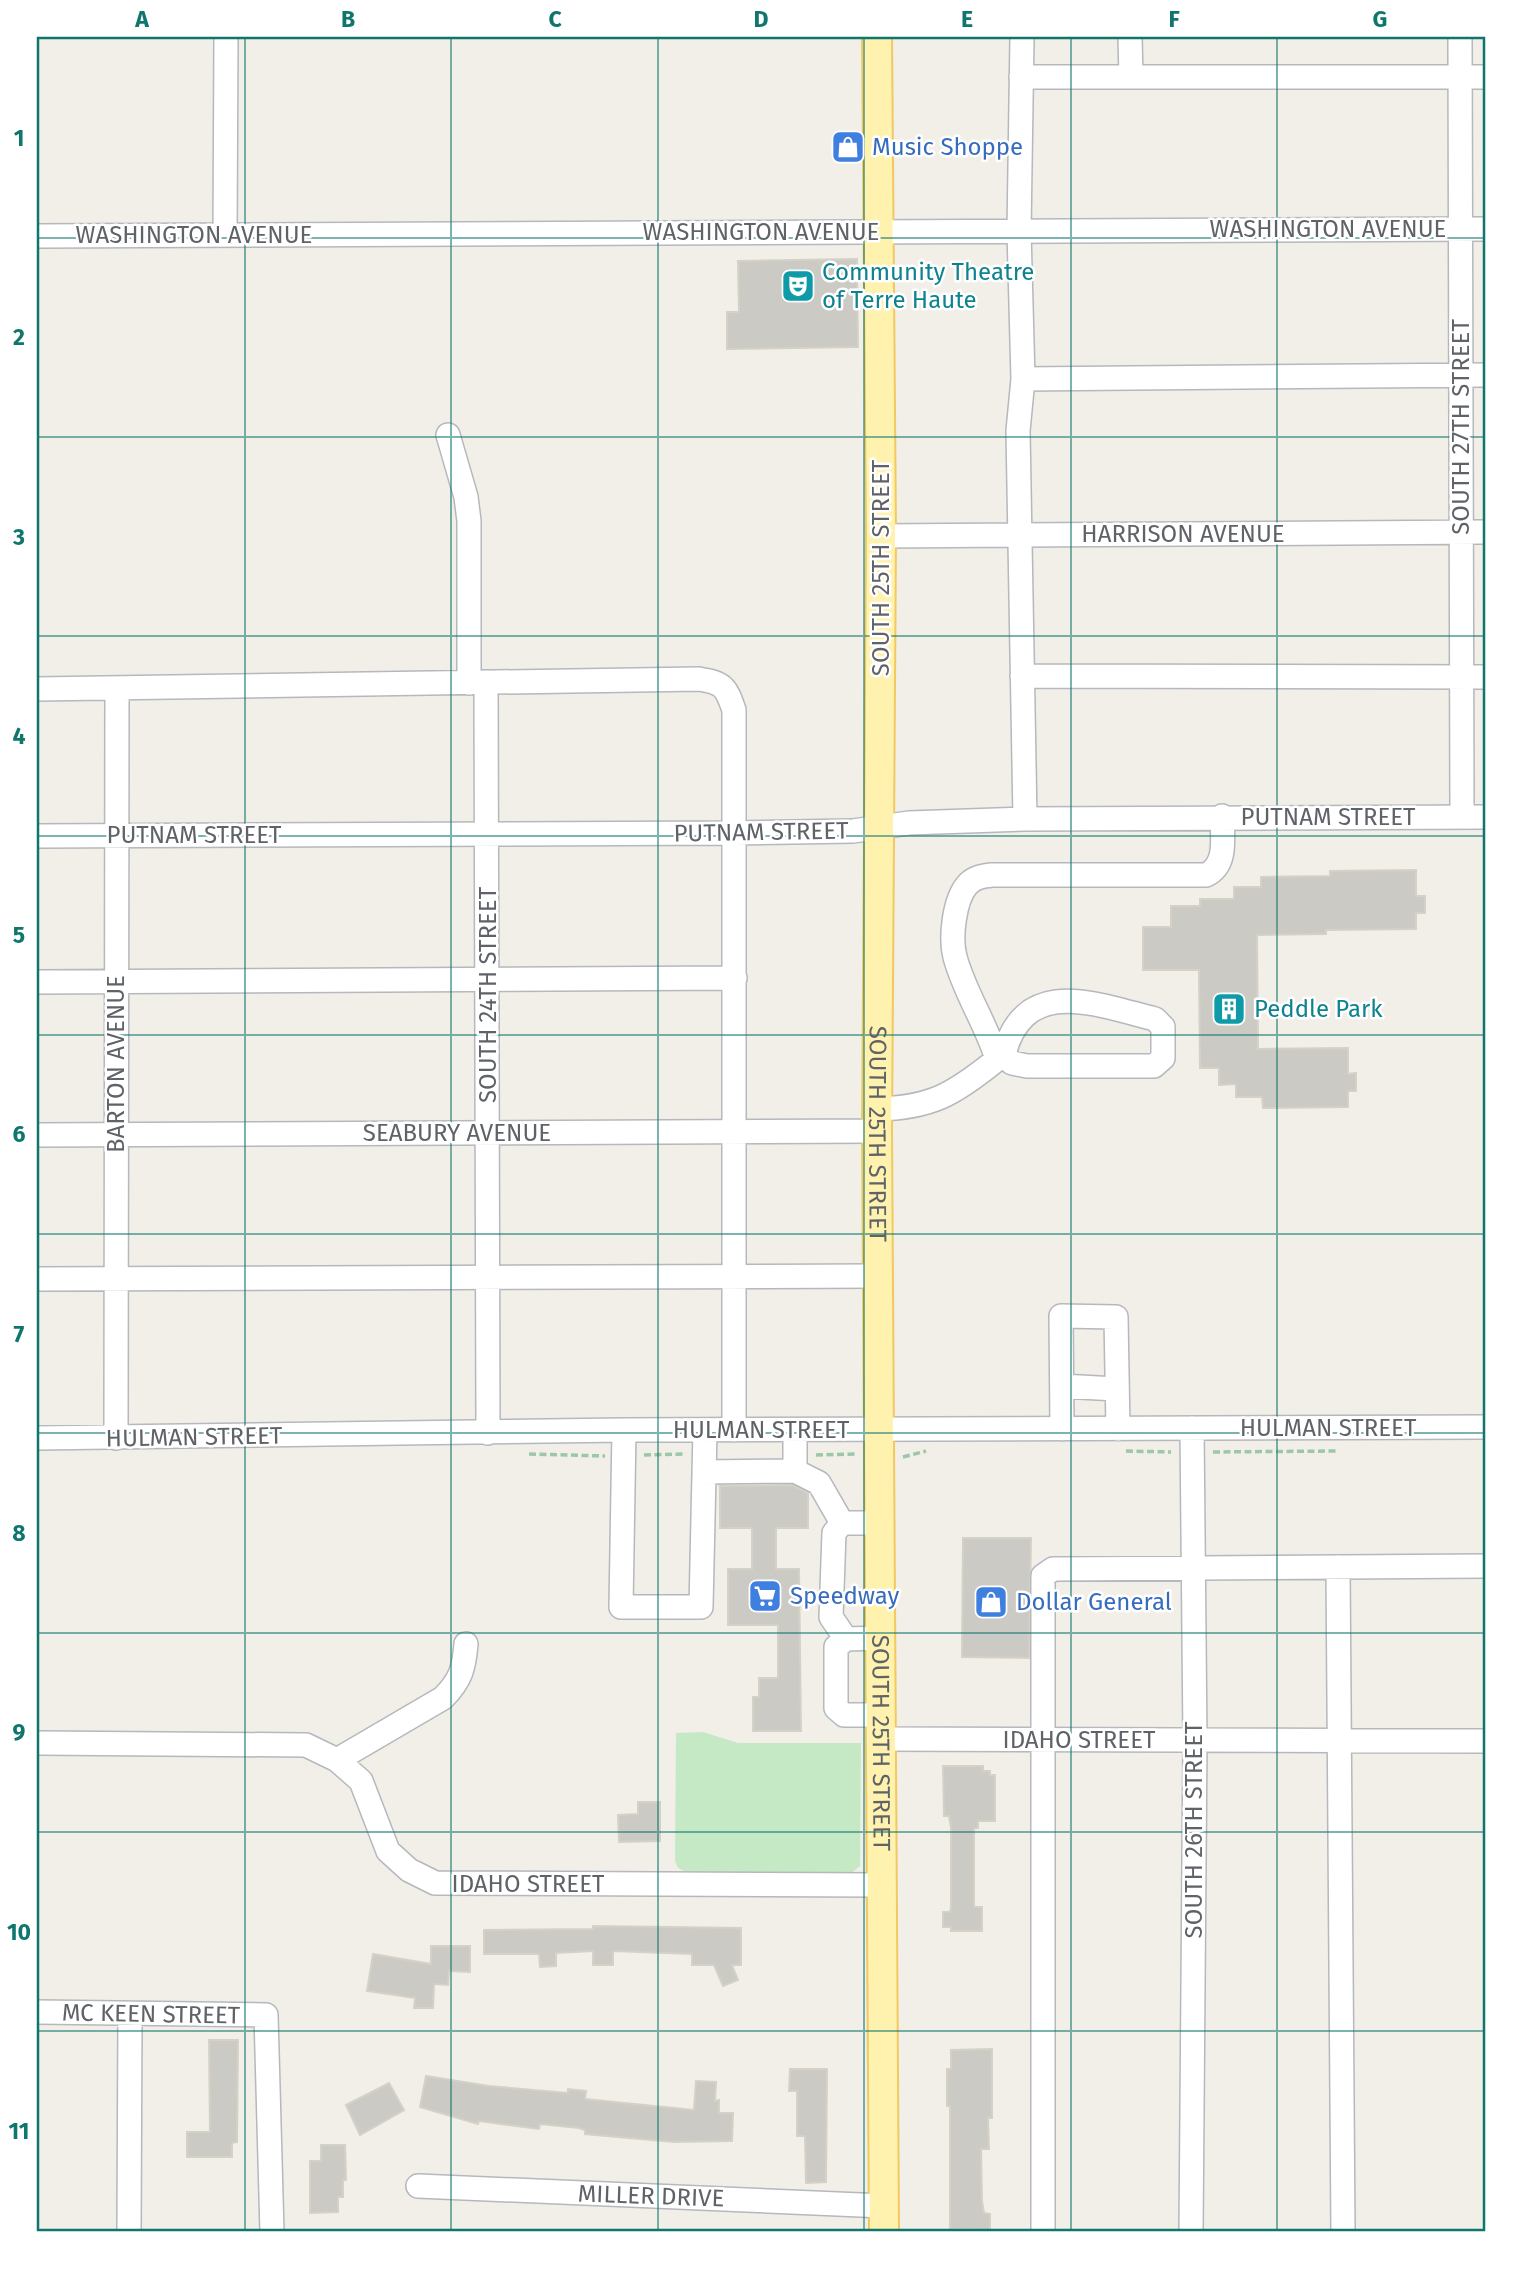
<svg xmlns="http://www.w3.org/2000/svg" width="1522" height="2269" font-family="'Fira Sans',sans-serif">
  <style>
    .green { fill: #c5e8c5 }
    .building { fill: #cccac5; stroke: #d6d1c6; stroke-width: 2 }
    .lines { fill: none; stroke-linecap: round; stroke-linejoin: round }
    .minor-casing { stroke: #b5b8bc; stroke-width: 26 }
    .major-casing { stroke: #f2c960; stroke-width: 32 }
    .path { stroke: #9cc7a9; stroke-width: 3.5; stroke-dasharray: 7 3.5; stroke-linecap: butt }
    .minor { stroke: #fff; stroke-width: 23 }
    .major { stroke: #fff2af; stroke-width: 28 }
    .grid { fill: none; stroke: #0f766e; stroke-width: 2; stroke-opacity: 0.55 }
    .labels { text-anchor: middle; stroke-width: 5; stroke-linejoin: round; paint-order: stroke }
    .shop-label { font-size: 24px; fill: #366cbe; stroke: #fff; text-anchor: start }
    .street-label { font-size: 24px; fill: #5f6368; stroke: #fff }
    .culture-label { font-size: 24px; fill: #0d838f; stroke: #fff; text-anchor: start }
    .neatline { fill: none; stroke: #0f766e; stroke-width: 2.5 }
    .grid-label { font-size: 23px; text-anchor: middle; font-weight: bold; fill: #0f766e }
  </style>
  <rect width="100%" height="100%" fill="#f1efe8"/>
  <path class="green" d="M703,1732L738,1743H861L860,1866L850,1874L686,1872L678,1868L675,1861L676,1733Z"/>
  <path class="building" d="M857,259L858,347L727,349V312H739L738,261Z
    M1416,870V896H1425V913H1416V929L1326,930V934L1257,935L1258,1049L1348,1048V1074L1356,1073V1091H1348V1107L1263,1108L1262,1097H1236V1084L1219,1085V1068H1200L1199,970H1143V927H1171V906H1200V899H1234V887H1261V877L1330,876V871Z
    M792,1485L808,1493V1528H776V1569H799L801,1731H753V1697H759V1678H778V1625H728V1569H752V1528H720V1486Z
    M963,1538H1031L1029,1658L962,1657Z
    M943,1766H983V1771H990V1775H995V1821H978V1828H974V1907H982V1931H951V1927H943V1912H950L951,1907V1828L949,1816H944Z
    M638,1802H660V1841L619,1842L618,1815L638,1814Z
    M593,1926L741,1928V1965H732L738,1980L723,1986L714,1965H692V1954L613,1951V1965H593V1951L556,1953V1966L540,1967L539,1954H484V1930L593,1929Z
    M431,1946H470V1972L449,1971L448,1985L434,1984L433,2008H414L415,1998L367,1991L373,1954L431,1964Z
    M209,2040H238L237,2142L232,2143V2157H187V2132H210Z
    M992,2049V2118H988L989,2149H981L982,2201L984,2213L990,2214V2230L954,2229L950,2228V2106H947V2069H951V2050Z
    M790,2069H827L826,2182L806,2183L805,2136H797V2091H789Z
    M426,2076L489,2086L568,2093V2089L586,2091L585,2099L694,2110L696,2081L716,2082L715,2101L719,2100V2113H733L732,2141L674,2142L585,2134V2130L579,2128L540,2124L539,2129L479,2121L478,2124L420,2107Z
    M389,2083L404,2110L360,2135L346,2105Z
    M321,2145H345L346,2180H343V2197H338V2212L310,2213V2161H321Z"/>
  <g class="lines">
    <defs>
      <path id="minor" d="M1022,37L1019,231L1023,379L1018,431L1025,819
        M1130,37L1131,77
        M1460,37L1462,817
        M1021,77H1485
        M225,235L226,37
        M37,236L1485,229
        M1023,379L1485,375
        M448,435L466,497L469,521V683
        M881,536L1485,532
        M1022,676L1485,677
        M486,682L488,1433
        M37,689L699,679C724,683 726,687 734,710V1430
        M37,836L734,833L853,831L909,823L1025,819L1485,817
        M37,982L735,978
        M996,1056C985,1022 964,991 955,957C950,938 954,899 968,884C975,877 983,876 992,875H1206C1228,865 1222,836 1222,816
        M877,1109C931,1108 954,1094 995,1061L996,1056L1004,1054C1025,974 1098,1005 1155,1019L1163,1027V1058L1154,1066H1027L1012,1063L1004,1054
        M37,1135L877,1131
        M37,1279L877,1276
        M1062,1386L1116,1389
        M1062,1429L1061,1316L1116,1317L1118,1429
        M624,1430L621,1607H701L705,1430
        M37,1438L624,1430L1485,1427
        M116,1438L117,690
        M795,1471L819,1483L842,1523
        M704,1472L795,1471V1430
        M1338,1567L1343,2232
        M881,1638L846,1639L836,1647V1708L844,1715H882
        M846,1639L831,1617L834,1533L842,1523H879
        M883,1739L1485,1741
        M37,1743L306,1745L337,1760L361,1781L388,1851L409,1870L435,1883L880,1885
        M337,1760L443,1698C461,1680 464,1668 466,1644
        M37,2012L266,2015L272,2232
        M418,2186L884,2206
        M129,2232L130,2014
        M1043,2232V1576L1053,1569L1485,1566
        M1191,2232L1195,1740L1192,1428"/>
      <g id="major">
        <path id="s1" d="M877,37L881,536L877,1131L884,2232"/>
      </g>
    </defs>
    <use href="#minor" class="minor-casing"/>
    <use href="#major" class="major-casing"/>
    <path class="path" d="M1126,1451L1171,1452
      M1213,1452L1339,1451
      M529,1454L605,1456
      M644,1455L686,1454
      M816,1455L857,1454
      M903,1457L926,1451"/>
    <use href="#minor" class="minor"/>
    <use href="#major" class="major"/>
  </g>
  <path class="grid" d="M245,37V2232M451,37V2232M658,37V2232M864,37V2232M1071,37V2232M1277,37V2232M37,238H1485M37,437H1485M37,636H1485M37,836H1485M37,1035H1485M37,1234H1485M37,1433H1485M37,1633H1485M37,1832H1485M37,2031H1485"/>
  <defs>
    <symbol id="shop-square" viewBox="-11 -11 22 22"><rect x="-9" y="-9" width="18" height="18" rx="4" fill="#3f7fe0" stroke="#fff"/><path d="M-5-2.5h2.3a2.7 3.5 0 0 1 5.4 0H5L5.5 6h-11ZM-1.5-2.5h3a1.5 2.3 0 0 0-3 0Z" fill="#fff"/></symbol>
    <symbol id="theatre-square" viewBox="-11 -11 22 22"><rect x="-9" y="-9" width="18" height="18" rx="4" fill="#0f9aa8" stroke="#fff"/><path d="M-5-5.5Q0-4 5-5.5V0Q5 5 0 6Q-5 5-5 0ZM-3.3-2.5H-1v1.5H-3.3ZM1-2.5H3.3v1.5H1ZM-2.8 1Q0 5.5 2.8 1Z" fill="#fff"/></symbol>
    <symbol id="building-square" viewBox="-11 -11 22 22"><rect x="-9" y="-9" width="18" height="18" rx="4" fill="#0f9aa8" stroke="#fff"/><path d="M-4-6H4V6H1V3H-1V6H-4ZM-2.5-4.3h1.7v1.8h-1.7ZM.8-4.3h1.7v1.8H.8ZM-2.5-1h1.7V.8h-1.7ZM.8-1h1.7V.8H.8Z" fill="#fff"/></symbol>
    <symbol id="supermarket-square" viewBox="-11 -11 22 22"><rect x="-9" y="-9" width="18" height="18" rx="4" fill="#3f7fe0" stroke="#fff"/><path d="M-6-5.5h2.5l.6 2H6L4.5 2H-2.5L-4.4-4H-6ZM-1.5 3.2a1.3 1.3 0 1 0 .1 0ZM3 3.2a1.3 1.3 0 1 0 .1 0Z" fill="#fff"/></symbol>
  </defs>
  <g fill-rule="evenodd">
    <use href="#shop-square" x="829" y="128" width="38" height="38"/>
    <use href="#theatre-square" x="779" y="267" width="38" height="38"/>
    <use href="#building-square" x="1210" y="990" width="38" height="38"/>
    <use href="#supermarket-square" x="746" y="1577" width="38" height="38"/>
    <use href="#shop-square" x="972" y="1583" width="38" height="38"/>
  </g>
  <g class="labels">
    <g class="shop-label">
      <text x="872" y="155">Music Shoppe</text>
      <text x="790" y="1604">Speedway</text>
      <text x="1016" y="1610">Dollar General</text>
    </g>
    <g class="street-label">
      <text x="1328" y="237">WASHINGTON AVENUE</text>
      <text x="761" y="240">WASHINGTON AVENUE</text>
      <text x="194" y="243">WASHINGTON AVENUE</text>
      <text transform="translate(1461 427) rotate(-90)" y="8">SOUTH 27TH STREET</text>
      <text x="1183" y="542">HARRISON AVENUE</text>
      <text transform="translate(881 568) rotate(-90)" y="8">SOUTH 25TH STREET</text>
      <text x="1328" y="825">PUTNAM STREET</text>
      <text transform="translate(761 832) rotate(-1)" y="8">PUTNAM STREET</text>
      <text x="194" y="843">PUTNAM STREET</text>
      <text transform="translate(488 995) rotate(-90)" y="8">SOUTH 24TH STREET</text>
      <text transform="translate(116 1064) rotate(-90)" y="8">BARTON AVENUE</text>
      <text x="457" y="1141">SEABURY AVENUE</text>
      <text dy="8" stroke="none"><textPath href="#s1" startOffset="1097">SOUTH 25TH STREET</textPath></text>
      <text x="1328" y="1436">HULMAN STREET</text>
      <text x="761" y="1438">HULMAN STREET</text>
      <text transform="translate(194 1437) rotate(-1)" y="8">HULMAN STREET</text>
      <text x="1079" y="1748">IDAHO STREET</text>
      <text dy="8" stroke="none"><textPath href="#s1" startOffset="1706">SOUTH 25TH STREET</textPath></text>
      <text transform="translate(1194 1830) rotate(-90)" y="8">SOUTH 26TH STREET</text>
      <text x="528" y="1892">IDAHO STREET</text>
      <text transform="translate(151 2014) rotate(1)" y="8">MC KEEN STREET</text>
      <text transform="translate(651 2196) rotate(2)" y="8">MILLER DRIVE</text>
    </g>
    <g class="culture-label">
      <text x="822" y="280">Community Theatre<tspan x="822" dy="28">of Terre Haute</tspan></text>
      <text x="1254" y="1017">Peddle Park</text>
    </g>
  </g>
  <rect width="1522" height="2269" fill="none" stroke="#ffffff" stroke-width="77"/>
  <rect x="38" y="38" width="1446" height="2192" class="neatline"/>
  <g class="grid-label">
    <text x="142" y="27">A</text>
    <text x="348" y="27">B</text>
    <text x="555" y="27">C</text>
    <text x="761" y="27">D</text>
    <text x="967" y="27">E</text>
    <text x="1174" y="27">F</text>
    <text x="1380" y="27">G</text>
    <text x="19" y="146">1</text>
    <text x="19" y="345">2</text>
    <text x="19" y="545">3</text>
    <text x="19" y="744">4</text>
    <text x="19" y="943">5</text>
    <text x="19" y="1142">6</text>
    <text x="19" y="1342">7</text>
    <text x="19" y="1541">8</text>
    <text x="19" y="1740">9</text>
    <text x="19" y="1940">10</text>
    <text x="19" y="2139">11</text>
  </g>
</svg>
